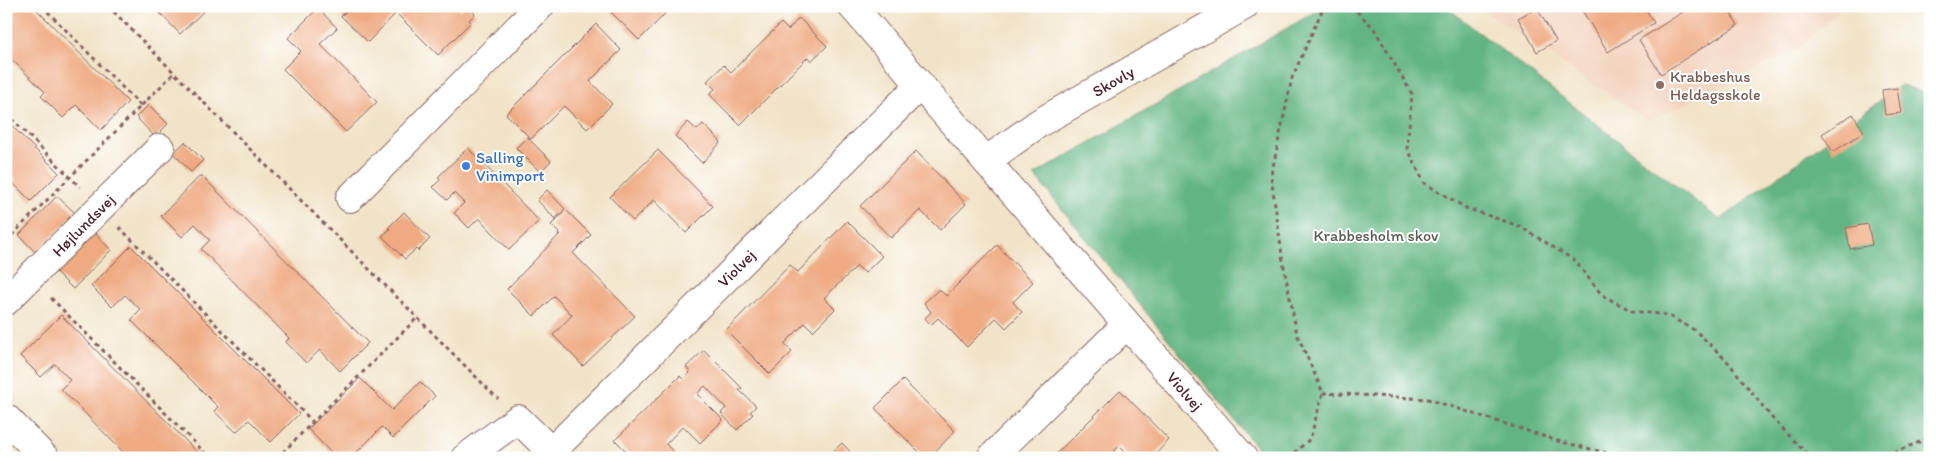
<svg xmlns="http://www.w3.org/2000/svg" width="1936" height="464" font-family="Itim,sans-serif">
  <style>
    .built { fill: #f3d4bf }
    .forest { fill: #62b582; stroke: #566a56 }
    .building { fill: #efaa82 }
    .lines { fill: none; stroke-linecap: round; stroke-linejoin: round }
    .street-casing { stroke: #846462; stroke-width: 30 }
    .path { stroke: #846462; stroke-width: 3; stroke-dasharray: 4 4; stroke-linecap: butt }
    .street { stroke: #fff; stroke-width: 28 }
    .education-dot { fill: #8d6e63; stroke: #fff; stroke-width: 2 }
    .shop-dot { fill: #3f7fe0; stroke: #fff; stroke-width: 2 }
    .labels { text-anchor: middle; stroke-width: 4; stroke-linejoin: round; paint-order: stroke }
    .education-label { font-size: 16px; fill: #785e54; stroke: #fff; text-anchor: start }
    .street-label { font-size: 16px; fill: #4a1f2b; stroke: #fff }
    .shop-label { font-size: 16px; fill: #366cbe; stroke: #fff; text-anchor: start }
    .park-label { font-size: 16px; fill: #5a5e52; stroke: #fff }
  </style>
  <rect width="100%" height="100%" fill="#fff"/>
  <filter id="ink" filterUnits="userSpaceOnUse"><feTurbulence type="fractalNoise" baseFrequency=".02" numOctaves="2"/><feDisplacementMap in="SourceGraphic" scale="10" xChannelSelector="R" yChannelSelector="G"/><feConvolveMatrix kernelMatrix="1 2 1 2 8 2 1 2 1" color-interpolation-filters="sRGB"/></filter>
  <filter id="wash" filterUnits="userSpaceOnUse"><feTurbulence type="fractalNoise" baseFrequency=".0096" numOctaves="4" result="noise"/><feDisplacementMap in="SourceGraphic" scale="20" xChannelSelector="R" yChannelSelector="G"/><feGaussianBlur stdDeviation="1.12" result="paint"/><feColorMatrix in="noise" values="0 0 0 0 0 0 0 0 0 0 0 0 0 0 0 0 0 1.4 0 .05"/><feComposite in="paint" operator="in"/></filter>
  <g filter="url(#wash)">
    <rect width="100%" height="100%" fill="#f1e3c7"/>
    <path class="built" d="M1477,6H1844L1798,49L1649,121Z"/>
    <path class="forest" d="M1325,6H1445L1720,220L1901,85L1930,94V458H1265L1034,175Z"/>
    <g id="blocks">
      <path class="building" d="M6,6H33L128,102L101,130L76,105L63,118L41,96L45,92L6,54Z
        M153,6H209L180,34Z
        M351,6L384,8L456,6L460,11L465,6H468L475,14L469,20L471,22L438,55L396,13L368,42L341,16Z
        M618,6H657L665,14L639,40L611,12Z
        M1579,6H1644L1654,23L1608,52Z
        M1692,6H1726L1738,25L1661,74L1639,40Z
        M318,8L337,28L320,44L377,102L346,132L283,69L301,51L288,38Z
        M1537,8L1556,41L1537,52L1518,18Z
        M799,18L827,46L811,61L808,57L740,125L709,94L715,89L707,81L724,65L731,72L781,23L788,30Z
        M596,24L621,50L590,81L612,104L587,129L564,106L531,139L506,114Z
        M1897,88L1901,113L1885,115L1882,90Z
        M149,105L168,124L155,137L136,117Z
        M1853,114L1864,132L1833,152L1822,134Z
        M6,120L59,173L31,201L6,176Z
        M688,122L697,130L703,124L721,142L702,163L675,136Z
        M527,137L551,161L540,172L516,148Z
        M185,142L203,160L191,172L173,153Z
        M468,148L539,221L509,250L479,218L469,228L454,213L464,203L454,193L447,200L433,187L441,179L438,177Z
        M658,150L713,206L686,233L654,200L633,221L610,197Z
        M916,151L966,204L940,230L920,210L891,238L860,206Z
        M201,175L368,343L340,371L320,350L306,363L286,342L289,338L201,249L210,240L195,224L182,237L161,216Z
        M547,190L565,209L555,219L537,200Z
        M57,196L75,213L36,253L19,235Z
        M566,210L591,235L573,253L635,316L583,366L553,335L572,315L554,296L534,316L507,289L560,234L551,225Z
        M404,212L430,239L418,251L416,249L405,259L382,236L390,229L388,228Z
        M847,221L882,256L865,273L857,266L824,298L835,309L813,331L805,323L784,344L792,352L770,374L726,330L790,265L798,272Z
        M1868,224L1872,245L1850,249L1846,228Z
        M94,232L111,250L73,289L55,271Z
        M997,245L1033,282L1013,302L1022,312L1006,328L996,318L967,347L938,318L931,325L925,318L931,312L924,303L939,289L946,296Z
        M131,246L299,414L271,442L249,420L236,432L214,411L218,407L131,320L141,310L125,295L112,307L91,286Z
        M61,315L203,458H129L61,389L70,380L55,364L41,377L20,356Z
        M704,350L742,388L739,390L756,406L750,412L753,414L737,430L721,413L726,408L705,386L697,394L723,420L700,443L683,426L666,444L679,458H633L615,440L680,376L683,379L690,372L686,367Z
        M360,378L392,410L420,382L435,396L393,438L382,427L351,458H336L308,429Z
        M903,380L955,431L929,458H925L875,408Z
        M1120,390L1169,440L1152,458H1131L1119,446L1108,458H1052Z
        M842,443L856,458H829L828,456Z"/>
    </g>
  </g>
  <g filter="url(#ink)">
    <use href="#blocks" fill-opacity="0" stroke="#846462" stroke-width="1"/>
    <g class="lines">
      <defs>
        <path id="street" d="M852,6L1243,458
          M986,161L1039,123L1244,6
          M350,198L540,6
          M6,301L160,148
          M6,418L45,458
          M552,451L920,85
          M465,458L518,419L558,458
          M991,458L1127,324"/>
      </defs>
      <use href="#street" class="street-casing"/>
      <path class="path" d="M42,6L141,106
        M108,6L498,399
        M1351,6L1373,27L1412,94L1407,147L1424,183L1466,208L1519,226L1574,260L1602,295L1632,311L1667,315L1696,331L1728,362L1772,418L1811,458
        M6,113L80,187
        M119,227L313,422
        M6,241L174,73
        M51,298L210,458
        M1323,393L1428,399L1558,441L1627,458
        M277,458L417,318
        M1288,458L1310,439L1323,393L1297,334L1283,262L1271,176L1292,78L1324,6
        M1879,458L1930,438"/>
      <use href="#street" class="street"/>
    </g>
  </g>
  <circle class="education-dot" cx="1660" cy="85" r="5"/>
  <circle class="shop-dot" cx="466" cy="166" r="5"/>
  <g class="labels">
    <g class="education-label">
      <text x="1670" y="82">Krabbeshus<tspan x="1670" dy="18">Heldagsskole</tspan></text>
    </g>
    <g class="street-label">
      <text transform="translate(1113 81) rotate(-30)" y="6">Skovly</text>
      <text transform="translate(83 225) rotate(-45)" y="6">Højlundsvej</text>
      <text transform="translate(736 268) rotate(-45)" y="6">Violvej</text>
      <text transform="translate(1185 391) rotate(49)" y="6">Violvej</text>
    </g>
    <g class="shop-label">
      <text x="476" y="163">Salling<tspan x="476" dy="18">Vinimport</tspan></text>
    </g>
    <g class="park-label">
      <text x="1376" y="241">Krabbesholm skov</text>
    </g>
  </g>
  <rect width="1936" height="464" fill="none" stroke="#fff" stroke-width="25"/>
</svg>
